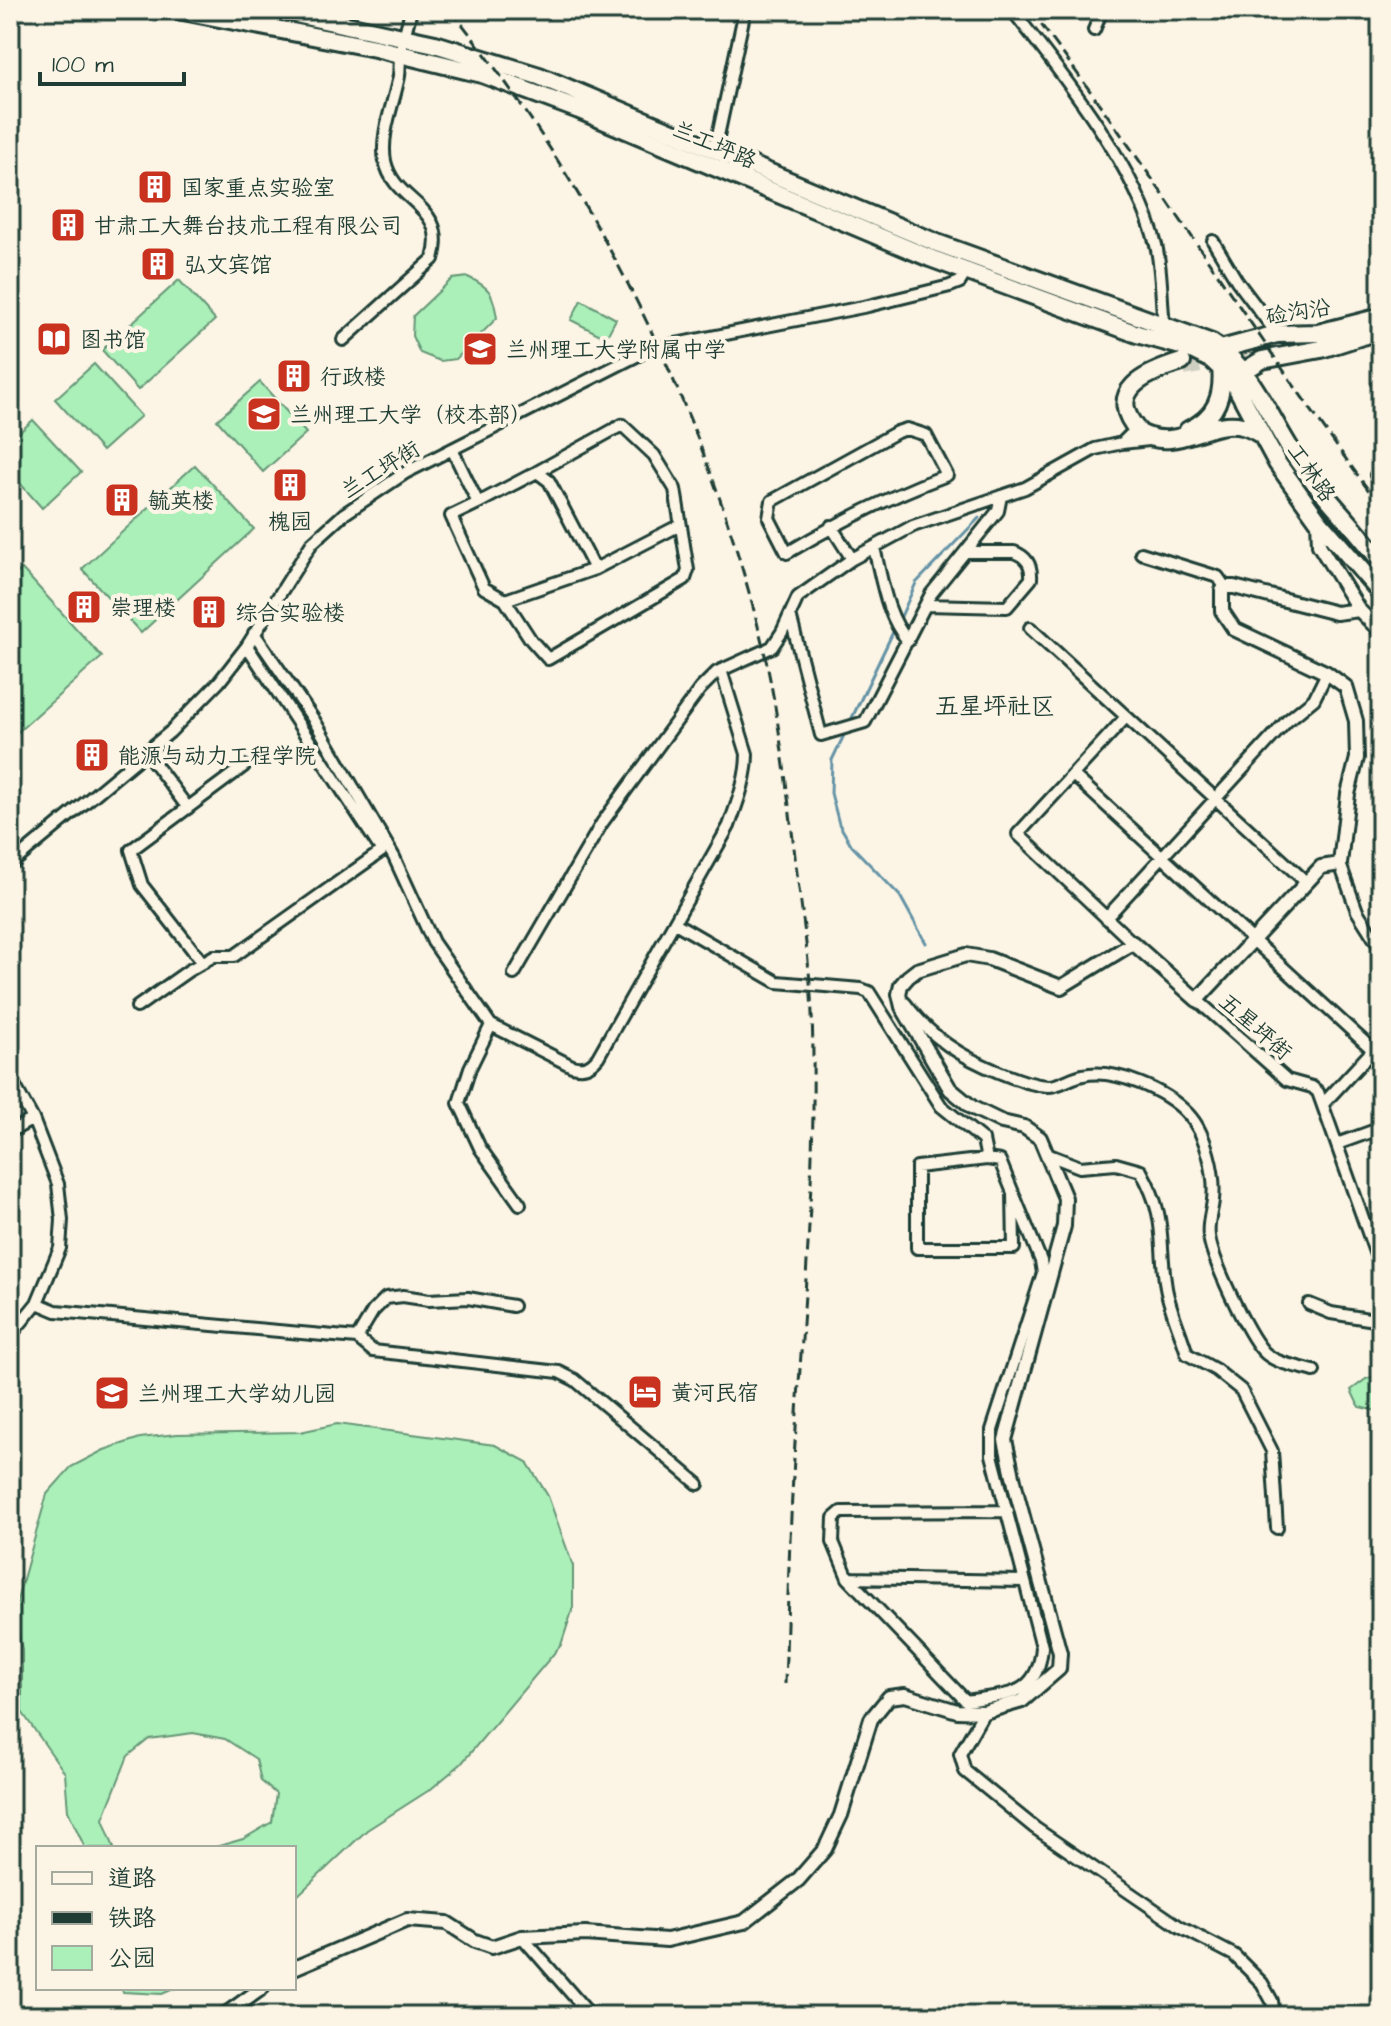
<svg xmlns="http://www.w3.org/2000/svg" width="1391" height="2026" font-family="'Architects Daughter','LXGW WenKai TC',sans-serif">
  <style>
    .green { fill: #abefb9; stroke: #659676; stroke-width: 2 }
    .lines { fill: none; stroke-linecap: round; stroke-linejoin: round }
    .stream { stroke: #6593a6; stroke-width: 3 }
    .trunk-tunnel { stroke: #d0d0c2; stroke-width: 16; stroke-dasharray: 16 8; stroke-linecap: butt }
    .minor-casing { stroke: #1f3d34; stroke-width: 16 }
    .tertiary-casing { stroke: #1f3d34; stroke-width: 18 }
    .trunk-casing { stroke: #1f3d34; stroke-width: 22 }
    .minor { stroke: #fcf5e5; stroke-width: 10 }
    .tertiary { stroke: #fcf5e5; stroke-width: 12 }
    .trunk { stroke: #fcf5e5; stroke-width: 16 }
    .rail { stroke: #1f3d34; stroke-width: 3; stroke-dasharray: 12 6; stroke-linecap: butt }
    .labels { text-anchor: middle; stroke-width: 8; stroke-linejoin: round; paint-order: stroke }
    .street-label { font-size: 22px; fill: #1f3d34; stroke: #fcf5e5 }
    .poi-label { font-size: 22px; fill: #1f3d34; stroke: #fcf5e5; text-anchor: start }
    .neighbourhood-label { font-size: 24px; fill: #1f3d34; stroke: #fcf5e5 }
  </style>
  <rect width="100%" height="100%" fill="#fcf5e5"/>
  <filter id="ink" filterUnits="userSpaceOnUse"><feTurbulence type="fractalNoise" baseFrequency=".0125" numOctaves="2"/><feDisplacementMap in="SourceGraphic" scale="16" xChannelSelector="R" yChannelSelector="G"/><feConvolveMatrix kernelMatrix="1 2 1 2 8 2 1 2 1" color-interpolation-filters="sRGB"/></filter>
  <g filter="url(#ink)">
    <path class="green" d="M468,277C491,288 493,293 497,318L456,359L440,361L420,353L412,336L413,316L452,279Z
      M179,280L215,320L138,390L102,350Z
      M581,300L616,319L606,338L571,320Z
      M94,364L141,416L102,451L55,399Z
      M260,382L306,433L263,472L217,420Z
      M33,420L81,472L42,508L10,472V441Z
      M195,465L254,529L141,633L82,569Z
      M22,569L102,657L10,739V579Z
      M1381,1374V1414L1377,1411L1359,1407L1351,1390L1366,1379Z
      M337,1424L495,1445L527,1462L548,1496L573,1566V1608L561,1645L461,1764L431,1789L367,1830L294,1899V1848H212L243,1839L272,1822L276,1794L261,1781L256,1759L225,1739L193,1733L149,1739L128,1756L103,1819L114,1848H85L68,1811L65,1773L22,1712V1650L14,1611L47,1494L71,1467L104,1450L140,1438L177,1434L300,1432Z
      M121,1988H176L162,1994L123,1992Z"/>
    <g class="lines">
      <path class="stream" d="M899,621L916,583L979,518
        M850,722L895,628
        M847,729L832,760L831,793L839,824L852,846L900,896L926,943"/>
      <path class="trunk-tunnel" d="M1184,368L1276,351"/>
      <defs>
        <path id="minor" d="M1012,10C1063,75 1136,166 1156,245C1162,270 1161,300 1164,325
          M1094,30L1102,10
          M715,150L745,10
          M1213,241L1237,281L1277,334
          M343,340L433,259C449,204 394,204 385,161C380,134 394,103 399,76C400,68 399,60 401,52C403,38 408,24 411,10
          M1132,425L1133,432L1122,443L1149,440
          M907,429L926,435L947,475C890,496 839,522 787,553L769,518L772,501L897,432Z
          M452,449L478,503L537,472L549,481L595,569
          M1381,472L1376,475L1381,480
          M478,503L451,516L484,588L505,600L595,569L680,525
          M831,526L852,559
          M874,548C882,579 886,616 908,641
          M1141,553L1218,577L1225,587
          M505,600L531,640L548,659L685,579L688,570L675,489L654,455L622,425L537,472
          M926,605L1007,607L1031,579C1032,565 1027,557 1014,552H965
          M790,615L821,735L865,722L931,594L998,511L1001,496
          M1030,628L1306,882
          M254,633L314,720L394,857L433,942L491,1025L470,1068L459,1103L480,1148L520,1204
          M1126,717L1018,834L1133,943
          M146,752L188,808
          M1073,775L1373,1050L1381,1062
          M1340,864L1357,911L1381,949
          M10,865L170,732L219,682L247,646L312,543L344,514L405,473L650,349L868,306L950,286L960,282L968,269
          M1106,918L1287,721L1314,699L1327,673
          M675,923L777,982L861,989L869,992L941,1106L983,1140L987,1159
          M203,963L142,885L131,850L244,766
          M514,974L602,823L700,689L717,672L772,647L782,632L798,597L852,559L913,526L1025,488L1095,449L1122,443
          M1197,1000L1287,1080L1312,1087L1318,1092L1381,1269
          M905,1003C931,1038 961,1057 1001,1073C1017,1079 1031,1085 1048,1086C1060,1086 1071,1077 1083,1075C1114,1068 1166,1090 1188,1114C1206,1133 1216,1174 1213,1200C1212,1211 1207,1224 1209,1236C1212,1260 1247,1333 1263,1351C1275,1364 1297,1366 1314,1371
          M137,1007L188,971L214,956H234L382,851L247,646
          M491,1025L572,1066C583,1069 590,1067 598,1057L729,826C737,803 747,779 747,754L721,670
          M10,1077L33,1119L10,1132
          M1323,1104L1373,1050
          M1337,1144L1381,1128
          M1049,1155L1080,1167L1116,1164L1141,1171C1168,1219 1158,1239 1166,1288C1170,1310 1181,1333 1187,1354L1216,1370L1241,1390L1272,1451L1277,1528
          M37,1303L56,1311L357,1338L373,1351L559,1372L575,1380L698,1484
          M1309,1304L1331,1313L1381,1321
          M10,1336L37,1303L60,1248L62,1220L58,1184L33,1119
          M357,1338L373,1311L386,1298L403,1296L429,1300L468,1298L513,1306
          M1008,1511L841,1512L834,1518L833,1542L848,1578L966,1701C1006,1694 1038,1698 1042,1647L992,1455V1430L1043,1273L1041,1261L1000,1161L987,1159L917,1167V1248H1014L1013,1193
          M848,1578L1024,1581
          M984,1712L960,1754L965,1771L1035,1828L1180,1927L1234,1955L1262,1983L1272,2001L1274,2016
          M522,1937L591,2016"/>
        <path id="tertiary" d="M1318,520L1319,545L1359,610L1381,632
          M294,1968L407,1920L447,1923L475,1941L492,1947L522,1937L585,1934L667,1940L744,1922L798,1880L825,1849L841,1815L871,1719L889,1697L905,1695L957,1711L984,1712L1022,1701L1059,1669L1060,1653L1018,1498L1005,1440L1064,1226L1065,1198L1040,1138L1024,1127L1002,1122L973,1108L950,1089L902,1007L899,994L901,985L908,977L917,970L966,955L989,959L1061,987L1133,943L1197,1000L1321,867L1340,864L1348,794L1357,758L1356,721L1346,687L1327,673L1234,629L1222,611V591L1225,587H1234L1336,613L1359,610
          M223,2016L262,1988"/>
        <path id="trunk" d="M178,10L375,48L482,74L579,110L930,258L1137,334L1188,348L1212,360L1232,379L1277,463L1318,520L1381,593
          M277,10L435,44L539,76L937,243L1212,343C1254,369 1271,423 1299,462C1324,497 1356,527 1381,562
          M1221,349L1277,334L1318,333L1381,317
          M1182,362C1146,373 1102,391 1140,433C1177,453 1208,418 1242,426C1248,427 1255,431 1260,434
          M1244,371L1262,360L1321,349L1381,330
          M1188,430C1216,418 1224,396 1221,367"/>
      </defs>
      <use href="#minor" class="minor-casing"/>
      <use href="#tertiary" class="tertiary-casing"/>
      <use href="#trunk" class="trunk-casing"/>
      <use href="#minor" class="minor"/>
      <use href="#tertiary" class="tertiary"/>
      <use href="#trunk" class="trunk"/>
      <path class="rail" d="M451,10C597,193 705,411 761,638C779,712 787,789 796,865C802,914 810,964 812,1014C817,1152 805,1290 796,1428C790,1513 788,1599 785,1684
        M1030,10C1153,171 1260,344 1381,507"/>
    </g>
  </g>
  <defs>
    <symbol id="building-square" viewBox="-11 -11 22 22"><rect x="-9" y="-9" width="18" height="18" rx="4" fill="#c8321e" stroke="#fcf5e5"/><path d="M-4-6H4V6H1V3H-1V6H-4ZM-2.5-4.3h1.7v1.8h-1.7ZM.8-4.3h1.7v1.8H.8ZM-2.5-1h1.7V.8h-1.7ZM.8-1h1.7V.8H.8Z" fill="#fff"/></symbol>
    <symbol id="library-square" viewBox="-11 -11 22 22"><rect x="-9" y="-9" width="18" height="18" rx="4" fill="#c8321e" stroke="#fcf5e5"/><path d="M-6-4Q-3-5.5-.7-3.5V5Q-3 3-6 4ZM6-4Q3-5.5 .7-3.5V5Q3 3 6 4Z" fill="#fff"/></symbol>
    <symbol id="school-square" viewBox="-11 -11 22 22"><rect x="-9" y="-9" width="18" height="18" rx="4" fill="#c8321e" stroke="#fcf5e5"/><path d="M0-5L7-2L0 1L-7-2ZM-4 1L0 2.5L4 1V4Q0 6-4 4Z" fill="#fff"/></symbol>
    <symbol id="university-square" viewBox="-11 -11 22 22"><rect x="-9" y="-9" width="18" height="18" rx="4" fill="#c8321e" stroke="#fcf5e5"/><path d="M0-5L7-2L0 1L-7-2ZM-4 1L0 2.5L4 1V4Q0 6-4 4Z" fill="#fff"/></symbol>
    <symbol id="hotel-square" viewBox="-11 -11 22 22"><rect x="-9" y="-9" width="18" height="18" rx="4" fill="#c8321e" stroke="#fcf5e5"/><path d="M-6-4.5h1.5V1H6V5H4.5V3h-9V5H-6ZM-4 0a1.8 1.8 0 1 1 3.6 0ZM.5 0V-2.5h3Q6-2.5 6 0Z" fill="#fff"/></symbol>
  </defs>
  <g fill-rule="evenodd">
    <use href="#building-square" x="135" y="167" width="40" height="40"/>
    <use href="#building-square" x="48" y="205" width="40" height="40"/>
    <use href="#building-square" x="138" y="244" width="40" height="40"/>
    <use href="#library-square" x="34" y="319" width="40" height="40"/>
    <use href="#school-square" x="460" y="329" width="40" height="40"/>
    <use href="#building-square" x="274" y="356" width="40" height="40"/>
    <use href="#university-square" x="244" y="394" width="40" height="40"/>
    <use href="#building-square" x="270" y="465" width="40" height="40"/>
    <use href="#building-square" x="102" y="480" width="40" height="40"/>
    <use href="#building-square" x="64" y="587" width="40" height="40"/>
    <use href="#building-square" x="189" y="592" width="40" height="40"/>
    <use href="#building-square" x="72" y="735" width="40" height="40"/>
    <use href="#hotel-square" x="625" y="1372" width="40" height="40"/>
    <use href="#school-square" x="92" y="1373" width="40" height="40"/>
  </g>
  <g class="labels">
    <g class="street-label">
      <text transform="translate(715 144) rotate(23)" y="8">兰工坪路</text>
      <text transform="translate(1298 311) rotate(-9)" y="8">硷沟沿</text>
      <text transform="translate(380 469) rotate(-32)" y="8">兰工坪街</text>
      <text transform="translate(1312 472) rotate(55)" y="8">工林路</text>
      <text transform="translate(1256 1026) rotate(41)" y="8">五星坪街</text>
    </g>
    <g class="poi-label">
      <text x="181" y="195">国家重点实验室</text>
      <text x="94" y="233">甘肃工大舞台技术工程有限公司</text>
      <text x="184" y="272">弘文宾馆</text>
      <text x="80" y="347">图书馆</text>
      <text x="506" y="357">兰州理工大学附属中学</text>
      <text x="320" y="384">行政楼</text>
      <text x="290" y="422">兰州理工大学（校本部）</text>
      <text x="148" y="508">毓英楼</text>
      <text x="290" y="529" text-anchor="middle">槐园</text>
      <text x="110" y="615">崇理楼</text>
      <text x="235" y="620">综合实验楼</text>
      <text x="118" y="763">能源与动力工程学院</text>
      <text x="671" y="1400">黄河民宿</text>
      <text x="138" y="1401">兰州理工大学幼儿园</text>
    </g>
    <g class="neighbourhood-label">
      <text x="995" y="714">五星坪社区</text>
    </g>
  </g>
  <rect width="1391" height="2026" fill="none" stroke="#fcf5e5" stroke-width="40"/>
  <rect x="20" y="20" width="1351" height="1986" fill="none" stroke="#1f3d34" stroke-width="3" filter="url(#ink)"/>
  <rect x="36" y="1846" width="260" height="144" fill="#fcf5e5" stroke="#a4ab9e" stroke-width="2"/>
  <rect x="52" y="1872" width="40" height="12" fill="#fcf5e5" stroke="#a4ab9e" stroke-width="2"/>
  <text x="108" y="1886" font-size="24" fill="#1f3d34">道路</text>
  <rect x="52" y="1912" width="40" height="12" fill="#1f3d34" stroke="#a4ab9e" stroke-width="2"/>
  <text x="108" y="1926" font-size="24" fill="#1f3d34">铁路</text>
  <rect x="52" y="1946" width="40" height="24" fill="#abefb9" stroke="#a4ab9e" stroke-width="2"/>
  <text x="108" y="1966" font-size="24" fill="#1f3d34">公园</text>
  <path d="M40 72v12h144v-12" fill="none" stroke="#1f3d34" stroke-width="4"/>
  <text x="52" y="72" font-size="24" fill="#1f3d34" stroke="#fcf5e5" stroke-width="6" paint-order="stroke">100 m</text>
</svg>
